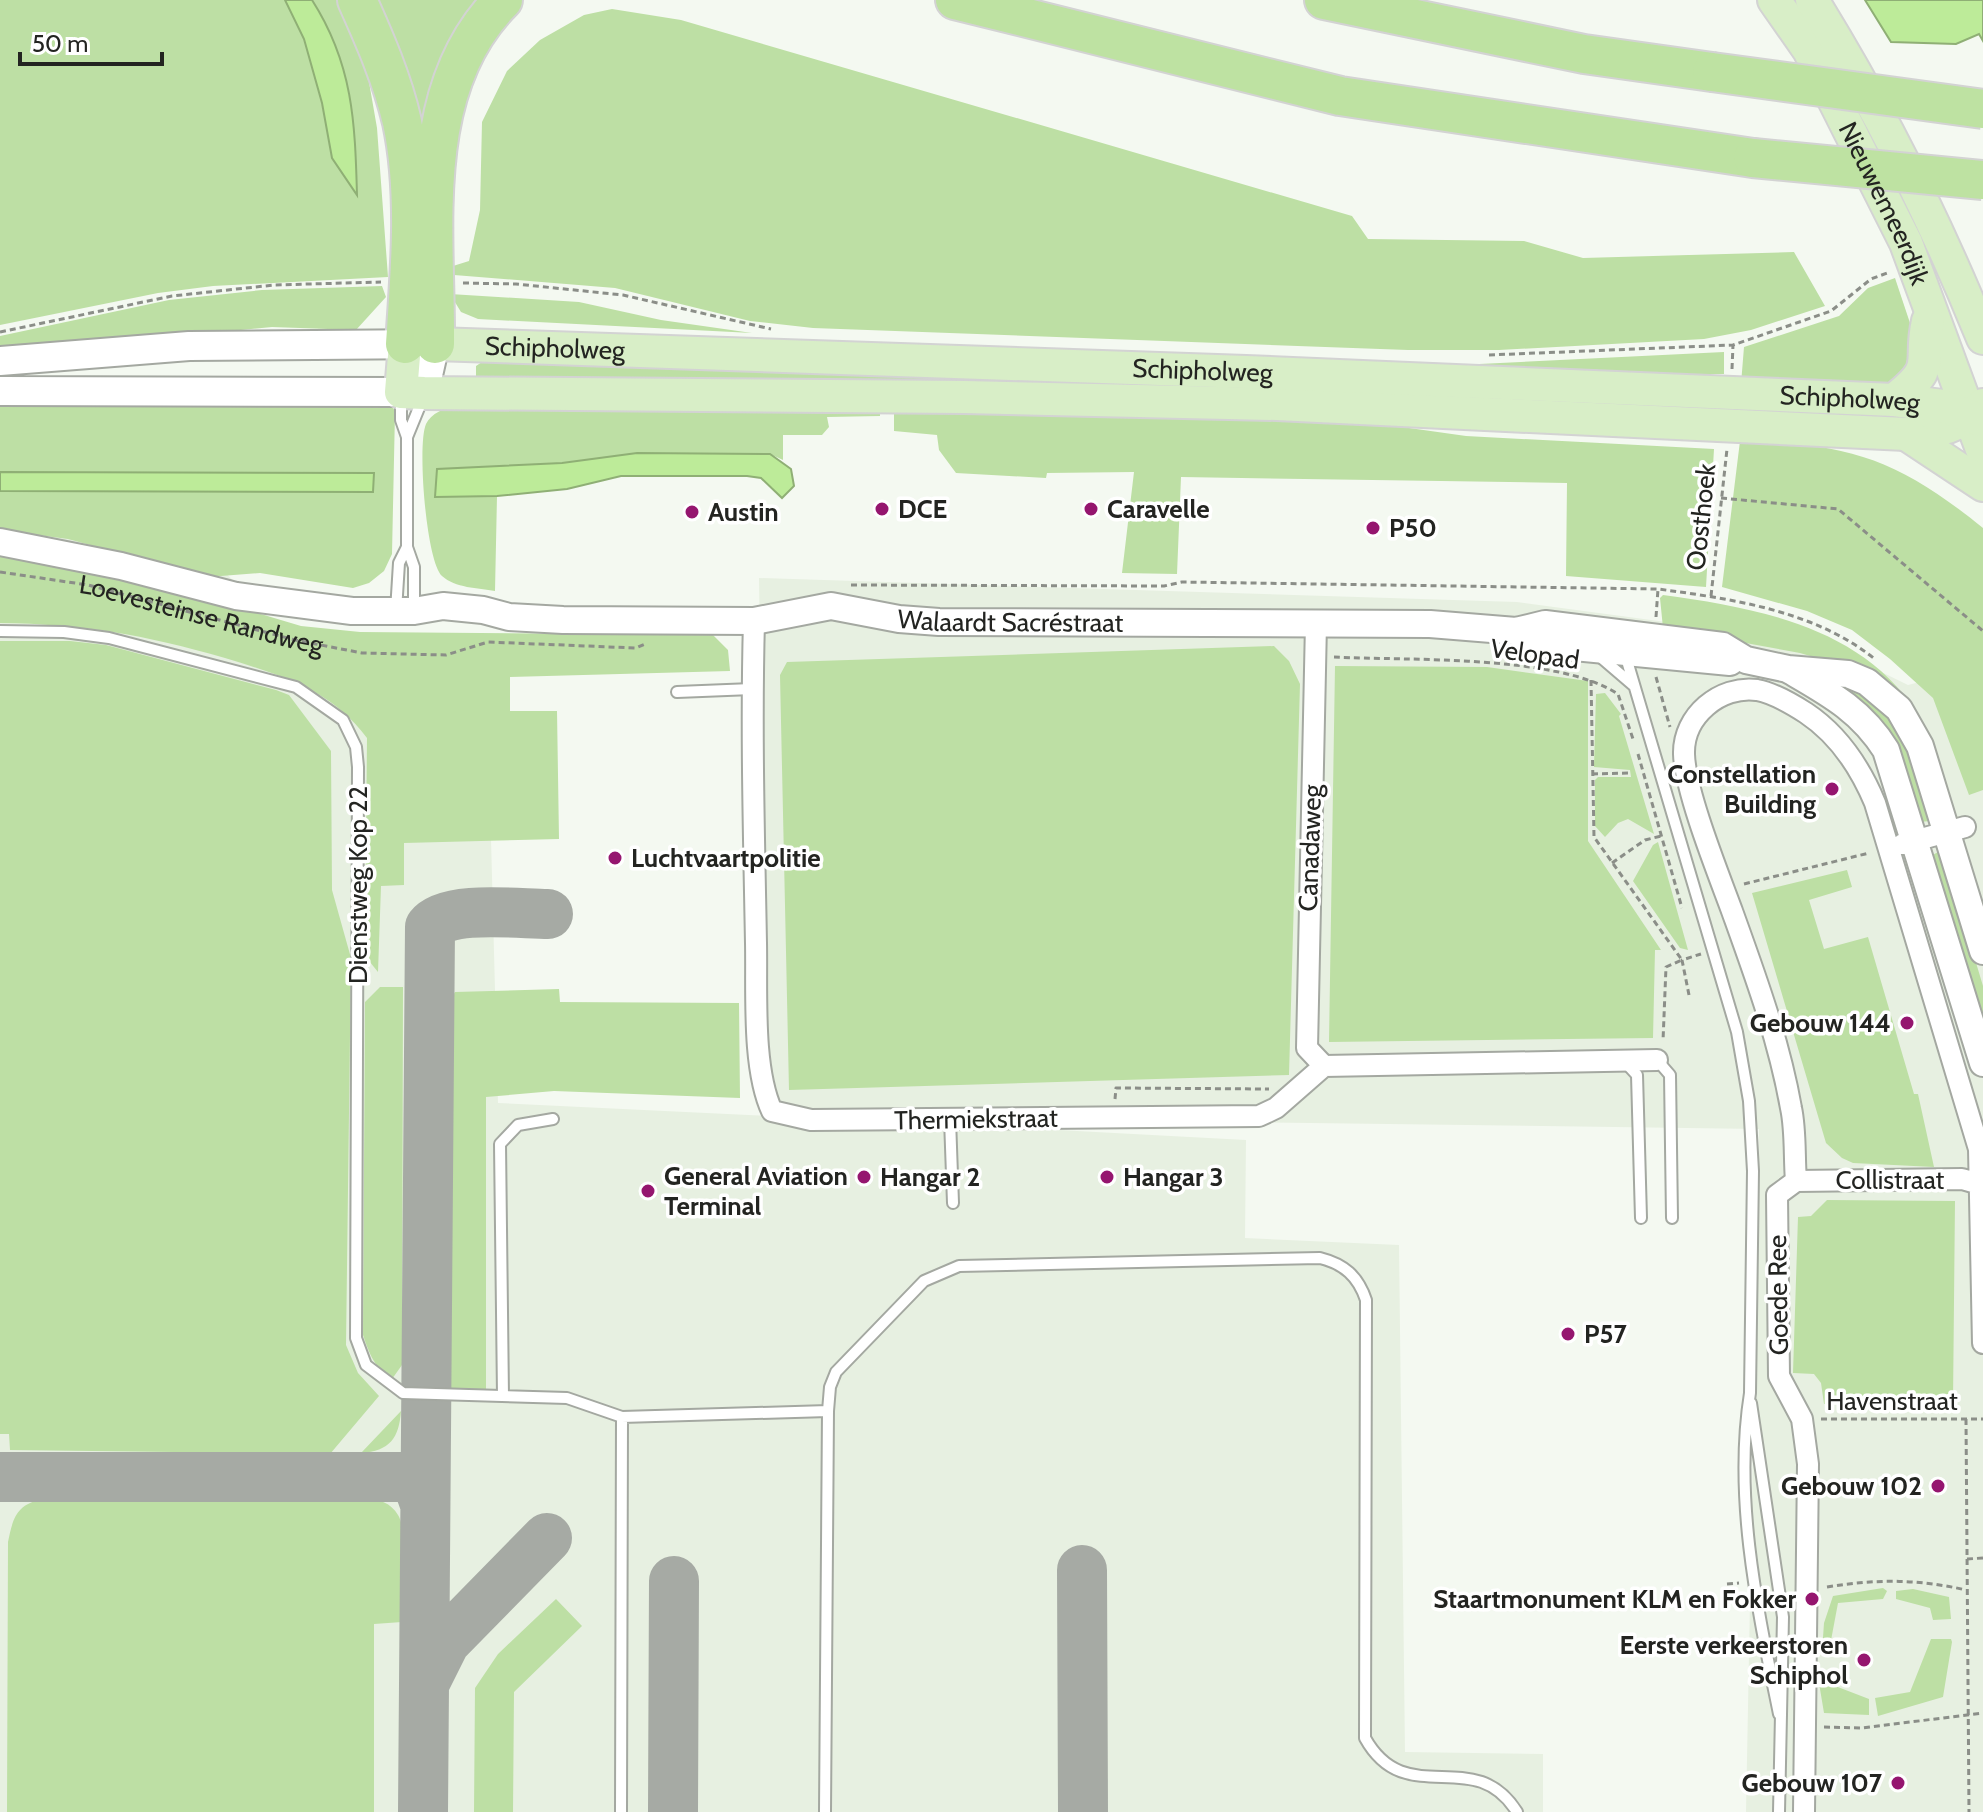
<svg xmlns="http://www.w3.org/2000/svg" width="1983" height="1812" font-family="Cabin,sans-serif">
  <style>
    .built { fill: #e7f0e1 }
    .green { fill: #bddfa4 }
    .water { fill: #bdeb99; stroke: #8faf75; stroke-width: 2 }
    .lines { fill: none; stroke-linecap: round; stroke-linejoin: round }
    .taxiway { stroke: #a6aaa4; stroke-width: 50 }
    .service-casing { stroke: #a4a8a1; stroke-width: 14 }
    .minor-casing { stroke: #a4a8a1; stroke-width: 24 }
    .tertiary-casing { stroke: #a4a8a1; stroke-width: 30 }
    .secondary-casing { stroke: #a4a8a1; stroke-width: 32 }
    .primary-casing { stroke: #d3d3d3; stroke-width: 36 }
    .motorway-casing { stroke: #d3d3d3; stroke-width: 42 }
    .path { stroke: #8b8e88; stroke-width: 3; stroke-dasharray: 6 4; stroke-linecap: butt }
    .service { stroke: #fff; stroke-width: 10 }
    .minor { stroke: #fff; stroke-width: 20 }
    .tertiary { stroke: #fff; stroke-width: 26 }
    .secondary { stroke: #fff; stroke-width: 28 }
    .primary { stroke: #d8eec7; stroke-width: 32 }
    .motorway { stroke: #bee2a2; stroke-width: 38 }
    .motorway-bridge-casing { stroke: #d3d3d3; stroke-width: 42; stroke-linecap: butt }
    .motorway-bridge { stroke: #bee2a2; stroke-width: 38 }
    .poi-dot { fill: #95166f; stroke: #fff; stroke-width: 3 }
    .labels { text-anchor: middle; stroke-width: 7; stroke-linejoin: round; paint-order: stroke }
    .street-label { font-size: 26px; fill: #232421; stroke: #fff }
    .poi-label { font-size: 26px; font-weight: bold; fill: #232421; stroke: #fff; text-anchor: start }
  </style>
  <rect width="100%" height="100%" fill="#f4f9f1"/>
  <path class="built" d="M0,494H148L334,683L487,688L498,1103L767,1116L759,578L1517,602L1822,643L1908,685L1983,666V1812H1746L1759,1129L793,1116L1246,1140L1245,1238L1399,1245L1405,1752L1543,1754V1812H0Z"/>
  <path class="green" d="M0,0H285C314,45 322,106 332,158L318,9L312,0H338L365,59L377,128L388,277L213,286L158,293L0,325Z
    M369,0H481L424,158Z
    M612,9L681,20L1352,216L1368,239L1524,241L1583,258L1794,252L1825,306L1751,330L1704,339L1499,350H1408L813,328L750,321L615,288L454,275L453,266L469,261L480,210L482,122L507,71L540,40L584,15Z
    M1895,278L1919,350L1915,360L1888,387L1741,384L1744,347L1839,316L1868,288Z
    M382,286L386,297L356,330L272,327L181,336L89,339L0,352V336L169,300L262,290Z
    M450,294L579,302L661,320L752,333L478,319L461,312Z
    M1724,352V374H1600L1417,367Z
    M485,360L993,375V386L476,379V366Z
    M0,401L392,405L395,412L392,554L384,571L369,583L353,588L260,573L208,577L68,539L0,530V491H246L373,473L0,472Z
    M455,403L880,407V416L827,417L829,427L822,435H783V460L770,454L637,453L562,463L436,497L497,496L495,591C478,588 455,588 442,576C426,561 417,444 426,424C431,413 445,409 455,403Z
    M894,407H1047L1388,425L1466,436L1714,449L1706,587L1566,576L1567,483L1181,477L1177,574L1122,573L1134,472L1047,473L1046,478L956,473L939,450L937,435L894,431Z
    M1740,441C1849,443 1898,459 1983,528V790L1969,795L1933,698L1890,659L1852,630L1807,611L1722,587Z
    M0,550L146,580L301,626L360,632L713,635L728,650L730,671L510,677V711H557L559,839L404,843V885L381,886L378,972L365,956L367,738C331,689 280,675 225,658C145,635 84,624 0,623Z
    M1663,595C1758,608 1862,627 1917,713C1936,743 1944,779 1955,811L1946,809L1928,757L1841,665L1800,653L1663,628L1660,598Z
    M0,641H70L106,645L276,690L289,695L331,751L332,890L351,958L346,1345L358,1373L379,1396L330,1454L10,1450L9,1434H0Z
    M1274,646L1289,661L1300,684L1289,1075L789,1090L780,675L787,662Z
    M1335,666L1487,667L1588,681V841L1661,950H1655L1653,1038L1329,1042Z
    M1826,679L1862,690L1903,730L1930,821L1920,822Z
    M1605,693L1621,714L1619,716L1654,834L1628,819L1618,823L1605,837L1595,826V780L1598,777H1631L1630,770L1594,767L1596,694Z
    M1658,842L1688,950L1680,948L1633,881L1653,845Z
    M1938,852L1944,856L1983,986V1035L1931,856Z
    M1847,870L1852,887L1809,900L1824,949L1868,937L1914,1094H1918L1934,1167L1853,1163L1842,1158L1826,1143L1752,893Z
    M380,987H403L402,1365L392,1379C375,1369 369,1353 363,1335L365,1002Z
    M559,989L560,1002L739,1003L740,1098L554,1091L486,1097V1390L449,1391L451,999L455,992Z
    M1827,1200L1955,1201L1953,1402L1824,1404L1821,1383L1814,1374L1793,1373L1798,1217L1811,1216Z
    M401,1411C399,1438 390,1451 361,1453Z
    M366,1498C379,1499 391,1503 398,1515C410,1534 402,1597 402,1622L374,1624V1812H7L8,1542C13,1518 16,1505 42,1499Z
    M1883,1588L1887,1591L1883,1599L1838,1603L1829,1651L1822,1652L1824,1623L1833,1596Z
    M1913,1589L1949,1597L1951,1619L1933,1620L1930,1608L1896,1599V1591Z
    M556,1599L582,1626L514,1692L513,1812H474L475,1688L498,1654Z
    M1931,1639H1951L1952,1642L1943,1697L1878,1716L1875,1698L1910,1692Z
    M1826,1673L1830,1684L1869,1699V1715L1824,1713L1818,1677Z"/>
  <path class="water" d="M285,0H312C353,64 355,122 357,195L332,158L322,103L304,39Z
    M1865,0H1983V41L1979,34L1956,44L1891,42Z
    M637,453L770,454L791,469L794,486L782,498L761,478L747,476H621L567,489L497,496L435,497L437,469L562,463Z
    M0,472L374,473L373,492L0,491Z"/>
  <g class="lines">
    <path class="taxiway" d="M0,1477H406L419,1487L424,1501
      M1082,1570L1083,1812
      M424,1684L445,1642L547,1538
      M423,1812L430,927C447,905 519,914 548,914
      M673,1812L674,1581"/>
    <defs>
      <path id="service" d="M401,396V420L407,437V547L414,567V609
        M407,437L423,398
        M396,611L399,563L407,547
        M0,631L64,632L109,638L296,687L343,720L356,747L358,767L356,1338L366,1365L403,1393L567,1398L622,1417L828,1411
        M1625,654L1737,1032L1749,1101L1753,1171L1750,1393C1733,1499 1758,1611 1779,1714
        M1598,655L1633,685
        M677,692L752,689
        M1657,1060L1670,1075L1672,1218
        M1625,1062L1637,1075L1641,1218
        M950,1119L953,1203
        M503,1396L500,1144L518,1125L553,1119
        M1751,1403L1783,1617L1779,1812
        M621,1812L622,1417
        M825,1812L828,1411L830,1387L836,1372L924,1281L959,1266L1320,1258C1344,1264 1358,1276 1366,1300L1365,1738C1406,1812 1474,1743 1517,1812"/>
      <path id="minor" d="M754,621C751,728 754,836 756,943C757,992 752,1068 772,1111L811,1120L1259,1116L1276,1108L1324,1066L1657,1060
        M1316,623L1307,1048L1324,1066
        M1903,844L1965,827
        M1796,1181C1794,1157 1796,1131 1791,1108C1779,1040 1755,975 1732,911C1718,873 1685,791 1684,754C1683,716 1720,685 1757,690C1774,693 1792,704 1806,713C1839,735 1860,767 1875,803L1979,1149L1983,1343
        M1796,1181L1777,1195L1779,1376L1802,1419L1808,1464L1804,1812
        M1796,1181L1962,1179L1983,1185"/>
      <g id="tertiary">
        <path id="s2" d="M0,542L121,566L236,596L352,611H414L443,606L483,610L509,617L563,620L754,621L831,606L899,619L939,622L1430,624L1516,631L1545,624L1723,646L1746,660L1788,669L1848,674L1867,682L1899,709L1920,746L1983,951"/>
        <path d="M1516,631L1543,644L1730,662"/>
        <path d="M1791,671C1829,693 1862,711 1886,750L1983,1063"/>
      </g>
      <path id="secondary" d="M0,361L189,346L435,344L424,393
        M0,391L401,392"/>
      <g id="primary">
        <path id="s3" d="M1774,0L1809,50L1906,243L1983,452"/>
        <path d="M1812,0C1879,108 1935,220 1983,338"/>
        <path d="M405,344L401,392L424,393L964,397L1277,404L1906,434C1943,430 1954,429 1983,405"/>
        <path id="s4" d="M435,344L1246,372L1894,400L1943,406L1983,421"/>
        <path d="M1894,400C1939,364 1918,366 1928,321"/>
        <path d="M1906,434L1983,485"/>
      </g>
      <path id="motorway" d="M357,0C375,40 392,79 402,122C417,193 410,272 405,344
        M955,0L1340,96L1753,158
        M1324,0L1584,54L1712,72
        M435,344C436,229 414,88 503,0"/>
    </defs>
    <use href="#service" class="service-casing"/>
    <use href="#minor" class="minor-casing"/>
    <use href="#tertiary" class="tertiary-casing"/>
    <use href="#secondary" class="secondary-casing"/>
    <use href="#primary" class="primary-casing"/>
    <use href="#motorway" class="motorway-casing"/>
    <g class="path">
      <path d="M463,283L516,284L623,295L771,329"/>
      <path d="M0,332L172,296L274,285L381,282"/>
      <path d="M1489,355L1733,345L1831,311L1871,279L1890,272"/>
      <path d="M1732,369L1733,345"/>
      <path d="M1721,498L1838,509L1983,631"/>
      <path id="s1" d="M0,572L88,585L295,640L362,653L446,655L488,642L636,648L645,644"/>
      <path d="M851,585L1164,586L1182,582L1658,589C1733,599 1816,611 1876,660"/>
      <path d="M1711,596L1727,449"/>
      <path d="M1656,617L1658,589"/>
      <path d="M1334,657C1410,661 1556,654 1618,694L1633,739"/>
      <path d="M1656,677L1670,727"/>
      <path d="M1591,680L1594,837L1682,960L1666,967L1663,1041"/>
      <path d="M1638,754L1682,908"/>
      <path d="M1592,774L1630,773"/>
      <path d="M1612,863L1645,840L1661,836"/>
      <path d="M1744,884L1869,853"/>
      <path d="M1689,995L1682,960L1701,954"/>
      <path d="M1115,1099L1116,1088L1269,1089"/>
      <path d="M1821,1419H1983"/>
      <path d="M1966,1419L1969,1812"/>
      <path d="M1967,1559L1983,1558"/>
      <path d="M1727,1584L1739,1583"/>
      <path d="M1827,1587C1876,1579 1918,1579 1966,1590"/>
      <path d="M1824,1727L1862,1728L1983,1713"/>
    </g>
    <use href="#service" class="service"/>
    <use href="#minor" class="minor"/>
    <use href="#tertiary" class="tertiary"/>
    <use href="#secondary" class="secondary"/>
    <use href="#primary" class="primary"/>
    <use href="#motorway" class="motorway"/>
    <defs>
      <path id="motorway-bridge" d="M1712,72L1983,109
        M1753,158L1983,180"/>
    </defs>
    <use href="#motorway-bridge" class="motorway-bridge-casing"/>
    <use href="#motorway-bridge" class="motorway-bridge"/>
  </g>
  <g class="poi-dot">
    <circle cx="882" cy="509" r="8"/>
    <circle cx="1091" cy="509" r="8"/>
    <circle cx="692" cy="512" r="8"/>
    <circle cx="1373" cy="528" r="8"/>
    <circle cx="1832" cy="789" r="8"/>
    <circle cx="615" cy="858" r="8"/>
    <circle cx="1907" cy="1023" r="8"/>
    <circle cx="864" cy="1177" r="8"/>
    <circle cx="1107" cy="1177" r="8"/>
    <circle cx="648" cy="1191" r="8"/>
    <circle cx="1568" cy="1334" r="8"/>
    <circle cx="1938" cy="1486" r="8"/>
    <circle cx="1812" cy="1599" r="8"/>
    <circle cx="1864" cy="1660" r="8"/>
    <circle cx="1898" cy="1783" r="8"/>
  </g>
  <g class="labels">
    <g class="street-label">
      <text dy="9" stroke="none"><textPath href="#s3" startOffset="232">Nieuwemeerdijk</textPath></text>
      <text dy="9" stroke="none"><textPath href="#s4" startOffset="120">Schipholweg</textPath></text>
      <text dy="9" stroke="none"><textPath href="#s4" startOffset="768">Schipholweg</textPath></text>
      <text dy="9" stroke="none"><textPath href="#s4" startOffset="1416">Schipholweg</textPath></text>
      <text transform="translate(1701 517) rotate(-84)" y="9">Oosthoek</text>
      <text dy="9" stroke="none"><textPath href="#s1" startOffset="206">Loevesteinse Randweg</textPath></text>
      <text dy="9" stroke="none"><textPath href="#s2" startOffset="1022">Walaardt Sacréstraat</textPath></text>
      <text transform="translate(1535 654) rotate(8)" y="9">Velopad</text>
      <text transform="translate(1310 848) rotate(-88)" y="9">Canadaweg</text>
      <text transform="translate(358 885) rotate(-90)" y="9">Dienstweg Kop 22</text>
      <text transform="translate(976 1119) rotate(-1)" y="9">Thermiekstraat</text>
      <text x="1890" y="1189">Collistraat</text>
      <text transform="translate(1778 1295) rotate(-91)" y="9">Goede Ree</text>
      <text x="1892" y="1410">Havenstraat</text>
    </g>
    <g class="poi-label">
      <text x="898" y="518">DCE</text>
      <text x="1107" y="518">Caravelle</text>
      <text x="708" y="521">Austin</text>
      <text x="1389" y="537">P50</text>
      <text x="1816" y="783" text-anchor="end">Constellation<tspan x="1816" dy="30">Building</tspan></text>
      <text x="631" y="867">Luchtvaartpolitie</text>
      <text x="1891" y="1032" text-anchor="end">Gebouw 144</text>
      <text x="664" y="1185">General Aviation<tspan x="664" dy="30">Terminal</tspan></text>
      <text x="880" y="1186">Hangar 2</text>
      <text x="1123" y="1186">Hangar 3</text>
      <text x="1584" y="1343">P57</text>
      <text x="1922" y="1495" text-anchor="end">Gebouw 102</text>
      <text x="1796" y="1608" text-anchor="end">Staartmonument KLM en Fokker</text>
      <text x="1848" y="1654" text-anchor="end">Eerste verkeerstoren<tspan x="1848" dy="30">Schiphol</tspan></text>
      <text x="1882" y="1792" text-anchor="end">Gebouw 107</text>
    </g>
  </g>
  <path d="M20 52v12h142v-12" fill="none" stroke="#232421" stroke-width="4"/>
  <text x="32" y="52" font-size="24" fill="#232421" stroke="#ffffff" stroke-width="6" paint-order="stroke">50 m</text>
</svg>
